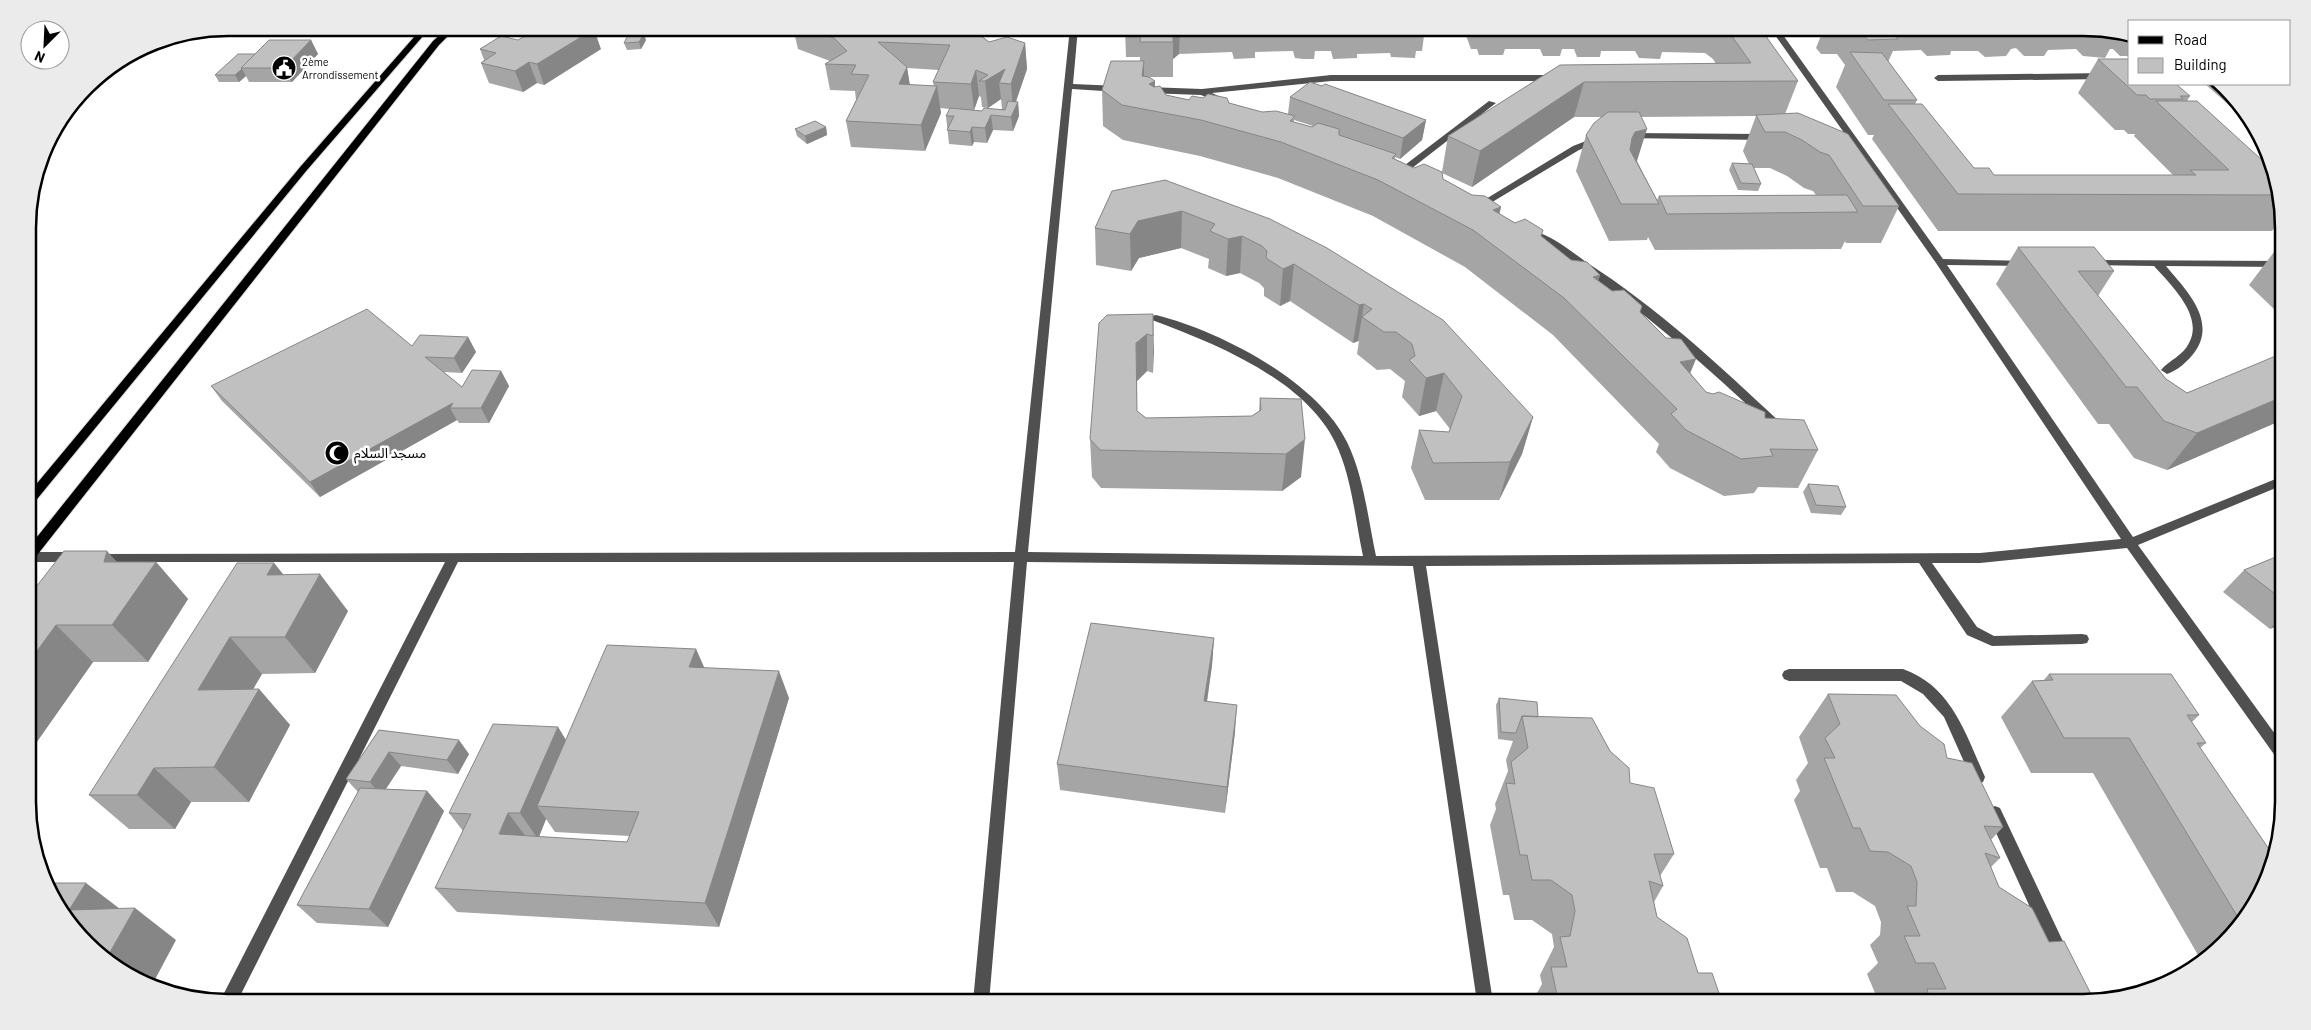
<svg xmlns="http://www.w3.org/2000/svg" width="2311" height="1030" font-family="Barlow,'Noto Sans Arabic',sans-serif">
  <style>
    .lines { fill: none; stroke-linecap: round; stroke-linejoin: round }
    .major-casing { stroke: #dbdbdb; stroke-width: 2 }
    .minor { fill: #505050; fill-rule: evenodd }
    .major { fill: #000; fill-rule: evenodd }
    .wall { fill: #a5a5a5; fill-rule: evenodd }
    .shaded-wall { fill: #868686 }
    .building { fill: #c0c0c0; stroke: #868686 }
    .labels { text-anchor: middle; stroke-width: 5; stroke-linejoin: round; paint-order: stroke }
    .far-poi-label { font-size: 11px; fill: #000; stroke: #fff; text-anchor: start }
    .poi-label { font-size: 14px; fill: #000; stroke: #fff; text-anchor: start }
    .rim { fill: none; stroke: #000; stroke-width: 2.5 }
  </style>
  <rect width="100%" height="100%" fill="#fff"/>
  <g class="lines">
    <defs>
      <path id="major" d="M422,28H430L307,170L33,504L29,505V493L301,166Z
        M448,28H456L439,45L34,559L29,561V547L433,41Z"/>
    </defs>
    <use href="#major" class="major-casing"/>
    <path class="minor" d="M1070,28H1078L1073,84L1119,86L1123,89L1119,92L1072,89L1028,552L1363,556C1355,519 1352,477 1335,442C1304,379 1214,343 1152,320L1151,318L1152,316L1156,315C1220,331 1317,381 1347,442C1364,477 1368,519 1376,556L1980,553L2121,539L1936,263L1770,28H1778L1943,259L2028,261L2029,263L2024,266L1947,265L2133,537L2283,476V485L2138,545L2283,745V762L2278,760L2127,548L1980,563H1932L1977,627L1994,636L2082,634L2087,635L2089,639L2087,643L2082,644L1992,646L1967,635L1919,563L1426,566L1493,1002H1477L1413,566L1027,562L989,1002H973L1014,562H458L237,1002L220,1001L445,562H96L91,560L90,557L91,554L1015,552Z
      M2107,73L2130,77V83L2107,79L1938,81L1934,78L1938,75Z
      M1331,75H1556L1560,78L1556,81H1331L1212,93L1225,99V103L1222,104L1201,95L1147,93L1143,90L1147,87L1202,89Z
      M1489,101L1496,103L1407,172H1401V168Z
      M1628,133L1763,134L1768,137L1763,140L1625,138L1623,136Z
      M1599,136L1604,139L1602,141L1579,150L1484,207L1481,208L1476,205L1573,146Z
      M1534,231C1552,236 1571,251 1586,262C1658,308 1720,366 1782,424L1784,427L1782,430H1774C1698,358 1621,290 1530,236L1529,234Z
      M2092,260L2282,261V267L2166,266C2186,290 2218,321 2194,353C2188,361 2177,371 2167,374L2161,370C2169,360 2183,356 2189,343C2204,316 2171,285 2154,266L2088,265L2087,263Z
      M29,552H76L81,554L82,557L81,560L76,562H29Z
      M1789,669H1903C1952,686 1966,735 1985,777L1983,782L1978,783L1973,782L1944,717L1923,694L1901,681H1789L1784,679L1782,675L1784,671Z
      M1995,806L2000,808L2067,950L2069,956L2067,962L2061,964L2055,962L1987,813L1990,808Z"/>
    <use href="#major" class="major"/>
  </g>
  <path class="wall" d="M793,28H971L989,42L1025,43L1027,69L1016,101L1018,102L1019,116L1013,131L993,130L987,143L974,142L972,146L949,144L946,116L950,109L940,108L941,113L925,151L851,147L846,121L856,100L855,91L830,90L825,64L830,61L798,49ZM907,68L939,70L933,82L934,86L910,85ZM979,96L981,97L982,107L988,108L1001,99L1002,109L982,111L974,110Z
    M1125,28H1425L1422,51H1416L1415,58L1391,57L1390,53L1357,54V58L1333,59L1331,51H1315L1314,59H1303L1295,58L1293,51L1255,52V58L1234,59L1232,52L1179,54L1173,59V77H1150L1155,87L1166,95L1189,100L1229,103L1262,112L1288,114L1290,97L1322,86L1426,120L1422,140L1400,159L1395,157V159L1414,168L1442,172L1448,136L1560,65L1716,64L1713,59L1705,53L1662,52L1660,59L1639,58L1635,51H1601L1600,57H1577L1574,49H1562L1560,56H1543L1540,49H1505L1503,55H1479L1477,49H1471L1465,33L1466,28H1770L1766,37L1798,81L1785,114L1899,206L1881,243H1846L1845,241L1841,249L1655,250L1648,237L1647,240L1609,241L1576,171L1586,135L1601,117H1574L1472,187L1442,173L1443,179L1472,195L1501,207L1499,214L1515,223L1541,236L1571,260L1600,275L1598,281L1640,312L1706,392L1765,418L1818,450L1798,488L1758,487L1754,493L1724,496L1670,468L1656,452L1659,444L1553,335L1465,267L1373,216L1278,178L1200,156L1123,140L1103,126L1102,90L1140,61V57H1126ZM1756,116L1743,151L1749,164L1732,163L1729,170L1738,190L1758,191L1761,184L1754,168H1770L1787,176L1804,188L1813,191L1816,195L1659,196L1657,200L1637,161L1641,117ZM1294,120L1313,126L1312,127L1294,122Z
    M1824,28H2083L2130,37V56H2120L2113,49H2110L2105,58L2083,56L2076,49L2048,50L2044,56H2024L2016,48L2011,49L2006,56L1985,57L1978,51H1951L1950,55L1927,56L1921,50L1893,51L1888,62L1917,100L1915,104L1974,168L1994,175H2173L2134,136L2135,134H2128L2124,130H2115L2078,93L2098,59L2190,96L2187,101L2274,171L2282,202V219L2272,231H1938L1872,139L1874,135H1868L1836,87L1845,65L1837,54H1821L1816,48Z
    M311,40L318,54L292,82H249L246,76L239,82H219L215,75L255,54Z
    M518,40L601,49L544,85L537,83L523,92L489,83L481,63L484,60L480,49Z
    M646,40L641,49L627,50L624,43Z
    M2205,84H2220L2242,106L2254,127Z
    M826,127L827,135L807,144L797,136L795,129Z
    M1112,191L1270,219L1533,417L1522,454L1499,500H1425L1411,468L1419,430L1449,432L1450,429L1436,411L1419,416L1402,397L1405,381L1390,369L1377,370L1357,354L1359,341L1353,343L1290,301L1280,306L1264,296V288L1259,283L1240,273L1226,276L1208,268L1209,259L1181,248L1139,258L1131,271L1096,265L1095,228Z
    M2018,247L2114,271L2098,296L2166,379L2187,393L2282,358V420L2167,470L2134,458L2109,424H2098L1996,284Z
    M2277,248H2282V309L2275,310L2249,285Z
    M1153,314V373L1147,371L1137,381V411L1146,418L1252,416L1259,411L1260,398L1301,477L1282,491L1101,488L1092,477L1090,439Z
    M468,337L476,352L462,373L444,372L462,387L501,371L509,386L489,423H459L457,420L320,497L222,401L211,386L412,346Z
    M1808,484L1846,507L1841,515L1811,513L1803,492Z
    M2283,554V623L2270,629L2223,592L2244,570Z
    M118,562H156L188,599L148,662H93L29,753V596Z
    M274,563L283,574L348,611L315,673L262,674L252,689H259L290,725L249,802H191L175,829H129L89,795Z
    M1214,638L1212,665L1207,702L1235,732L1225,813L1060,790L1057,764Z
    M696,649L704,668L789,698L719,927L457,912L435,888L463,831L449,813L558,727L566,740ZM546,819L555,832L630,836L627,842L539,837Z
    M2049,674L2199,715L2192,722L2206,743L2200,748L2242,924L2202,962L2093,773H2031L2001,717L2032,681H2043Z
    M1828,694L1920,726L2003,827L1991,840L2000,858L1991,867L1999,887L2049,942L2095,1002H1896L1895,1000H1878L1867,974L1878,963L1870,945L1880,935L1881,922L1875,906L1853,892H1836L1827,868H1820L1794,800L1800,791L1796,780L1808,763L1799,737Z
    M1499,698L1610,751L1674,854L1660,876L1663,886L1654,902L1657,917L1698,973L1722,1002H1532L1542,984L1540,975L1554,947L1552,934L1532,920H1514L1509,895H1503L1490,825L1496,809L1495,804L1508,771L1506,760L1513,741L1498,739L1496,705Z
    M379,730L469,754L458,774L401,766L386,789L427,791L444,811L388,927L317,923L297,905L358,792L346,779Z"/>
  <path class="shaded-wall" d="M1173,28H1180L1179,54L1173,59Z
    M594,29L601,49L544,85L537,64Z
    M644,33L646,40L641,49L639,42Z
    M311,40L318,54L292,82L284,68Z
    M1025,43L1027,69L1013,110L1011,84Z
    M1144,61V96L1142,111V76Z
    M529,62L537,83L523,92L515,71Z
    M112,67L92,81L96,77Z
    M907,67L911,94L899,84Z
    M242,69L246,76L239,82L235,75Z
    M1005,69L999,83L1001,99L988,108L985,81Z
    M976,70L979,96L974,110L971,84Z
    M1155,81V111L1149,84Z
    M1584,82L1574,117L1472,187L1480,151Z
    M937,86L941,113L925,151L921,125Z
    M1018,102L1019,116L1013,131L1011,117Z
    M991,115L993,130L987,143L985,128Z
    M1426,120L1422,140L1400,159L1403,138Z
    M826,127L827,135L807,144L805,136Z
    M972,127L974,142L972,146L970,132Z
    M1647,129L1636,164L1624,168L1632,138L1635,132Z
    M1501,207L1492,244L1493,210Z
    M1182,211L1181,248L1139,258L1131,271L1130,234L1138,221Z
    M1242,236L1240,273L1226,276L1228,239Z
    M1294,264L1290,301L1280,306L1283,269Z
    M1600,275L1588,312L1593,277Z
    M2282,301V309L2275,310Z
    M1364,304L1358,341L1353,343L1359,305Z
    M1153,314L1154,352L1153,373Z
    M1147,334V371L1137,381L1136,343Z
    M468,337L476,352L462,373L454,358Z
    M1696,359L1681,396L1680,362Z
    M501,371L509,386L489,423L481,408Z
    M1444,373L1436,411L1419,416L1426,378Z
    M2282,397V420L2167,470L2197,433Z
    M453,403L450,408L457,420L320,497L310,482Z
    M1533,417L1522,454L1499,500L1510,462Z
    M1305,439L1301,477L1282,491L1286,454Z
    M107,551L139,586L156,562L188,599L148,662L112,625L104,562Z
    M274,563L303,600L267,575Z
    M320,574L348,611L315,673L285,637Z
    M2283,616V623L2270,629Z
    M56,625L93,662L29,753V662Z
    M230,637L262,674L232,726L198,690Z
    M1214,638L1212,665L1203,728L1204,701Z
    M696,649L708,676L689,667Z
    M779,671L789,698L719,927L705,903Z
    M259,689L290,725L249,802L214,767Z
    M1237,705L1235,732L1225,813L1227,787Z
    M558,727L574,754L537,806L546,819L538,839L520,813Z
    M459,740L469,754L458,774L447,760Z
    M389,752L401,766L381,796L370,782Z
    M154,768L191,802L175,829L137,795Z
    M427,791L444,811L388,927L369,909Z
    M508,813L527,838L499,834Z
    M86,883L128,915L69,910Z
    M135,908L176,940L151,987L105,961Z"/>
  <path class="building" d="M539,28H588L594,29L537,64L529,62L515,71L481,63L496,53L480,49L501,36L518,40Z
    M804,28H971L989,42L1007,37L1025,43L1011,84L999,83L1005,69L985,81H979L988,75L976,70L971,84L933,82L950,45L878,42L907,67L899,84L937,86L921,125L846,121L869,75L851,74L856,65L825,64L847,51L834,38Z
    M1141,28H1173V42H1140Z
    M1726,28H1760L1798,81L1584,82L1480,151L1448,136L1560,65L1751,63Z
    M1857,28H1888L1898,39L1868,40Z
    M629,33H644L639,42L624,43Z
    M269,40H311L284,68H241Z
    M1850,52L1882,53L1917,100H1884Z
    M238,54H255L241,68L242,69L235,75H215Z
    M2098,59H2130V84H2176L2190,96H2180L2183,99H2150L2146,95H2137Z
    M1111,61H1144L1142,76L1149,77L1155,81L1149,84L1154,87L1160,86L1166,95L1189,100L1192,96L1203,98L1208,94L1227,98L1229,103L1262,112L1276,111L1295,116L1290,121L1312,127L1318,123L1339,129V135L1396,154L1392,158L1414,168L1424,164L1442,172L1443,179L1472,195L1485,196L1501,207L1493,210L1515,223L1525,219L1543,230L1541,236L1571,260L1587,262L1600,275L1593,277L1612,291L1624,290L1642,306L1640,312L1666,338L1681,339L1696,359L1680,362L1706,392L1713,394L1719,392L1765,412V418L1804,420L1818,450L1770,449L1773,456L1741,459L1686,430L1671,414L1677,409L1564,298L1473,230L1378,180L1281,142L1201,120L1122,105L1102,90Z
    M1310,82L1322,86L1325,84L1426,120L1403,138L1290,97Z
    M1008,101L1018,102L1011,117L991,115L985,128L972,127L970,132L947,130L954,116H946L950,108L982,111L984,108L1005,110Z
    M2156,101H2197L2274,171L2280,195L1958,194L1888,104H1922L1974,168H1989L1994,175H2196L2190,170H2229Z
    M1608,112H1639L1647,129L1635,132L1632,138L1630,150L1659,204H1621L1586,135L1594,123Z
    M1798,113L1848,134L1899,206H1863L1829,155L1820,152L1802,140L1785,132H1765L1756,115Z
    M815,121L826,127L805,136L795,129Z
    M1732,163L1752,164L1761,184L1741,183Z
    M1165,180L1270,219L1327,248L1443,320L1533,417L1510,462L1433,463L1419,430L1449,432L1462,396L1444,373L1426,378L1409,360L1415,356L1412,344L1396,332H1384L1362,317L1372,309L1364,304L1359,305L1294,264L1283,269L1266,258L1267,251L1262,246L1242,236L1228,239L1210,231L1215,224L1182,211L1138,221L1130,234L1095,228L1112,191Z
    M1847,195L1858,212L1667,214L1659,196Z
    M2018,247H2094L2114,271H2078L2166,379L2187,393L2278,355L2282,358V397L2197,433L2164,421L2137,387H2126Z
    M2277,248H2282V252Z
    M367,309L412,346L420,335L468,337L454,358L425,357L462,387L472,370L501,371L481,408H450L453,403L310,482L211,386Z
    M1153,314V336L1147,334L1136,343L1137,411L1146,418L1252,416L1261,410L1260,398L1301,399L1305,439L1286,454L1100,450L1090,439L1099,323L1107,315Z
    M1808,484L1838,486L1846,507L1816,505Z
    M64,551H107L104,562H156L112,625H56L29,662V596Z
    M2283,554V600L2244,570Z
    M237,563H274L267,575L320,574L285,637H230L198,690L259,689L214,767L154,768L137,795H89Z
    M1091,623L1214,638L1204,701L1237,705L1227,787L1057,764Z
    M607,645L696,649L689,667L779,671L705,903L435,888L471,814L449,813L493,724L558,727L520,813H508L499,834L627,842L639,812L537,806Z
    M2049,674H2171L2199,715H2187L2206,743H2197L2273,855L2268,879L2242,924L2129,738H2064L2032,681L2053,680Z
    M1828,694L1896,695L1920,726L1944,744L1947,758L1972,763L2003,827L1984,826L2000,858L1985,853L1999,887L2032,908L2049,942L2064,941L2095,1002H1930L1927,989H1946L1934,963H1916L1904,936H1920L1907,906H1916L1917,882L1911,866L1888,852L1870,851L1860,828H1853L1824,758H1835L1825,738L1840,724Z
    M1499,698L1537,702L1538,717L1522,716L1516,733L1501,732Z
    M1522,716L1592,718L1610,751L1629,768L1630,783L1654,788L1674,854H1654L1663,886L1649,881L1657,917L1687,938L1698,973H1712L1722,1002H1578L1576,995H1557L1551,967H1567L1560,937L1570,936L1575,911L1572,895L1551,880H1532L1527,855H1520L1506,783L1515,784L1511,762L1528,748Z
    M379,730L459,740L447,760L389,752L370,782L346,779Z
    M360,788L427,791L369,909L297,905Z
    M45,883H86L69,910L135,908L105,961L69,924Z"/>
  <defs>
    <symbol id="civic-disc" viewBox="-11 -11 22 22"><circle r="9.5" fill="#000" stroke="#fff"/><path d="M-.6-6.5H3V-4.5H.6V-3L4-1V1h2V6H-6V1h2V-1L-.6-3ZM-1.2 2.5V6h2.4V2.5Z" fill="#fff"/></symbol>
    <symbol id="mosque-disc" viewBox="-11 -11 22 22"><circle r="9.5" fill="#000" stroke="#fff"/><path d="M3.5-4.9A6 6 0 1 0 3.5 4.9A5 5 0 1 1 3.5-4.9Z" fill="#fff"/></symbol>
  </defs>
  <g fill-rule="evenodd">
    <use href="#civic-disc" x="270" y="54" width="28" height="28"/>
    <use href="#mosque-disc" x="323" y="439" width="28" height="28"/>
  </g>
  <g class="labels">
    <g class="far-poi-label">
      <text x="302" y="66">2ème<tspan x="302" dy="13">Arrondissement</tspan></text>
    </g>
    <g class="poi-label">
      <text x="354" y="458">مسجد السلام</text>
    </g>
  </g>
  <path d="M0 0H2311V1030H0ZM228 36H2083A192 192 0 0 1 2275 228V802A192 192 0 0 1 2083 994H228A192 192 0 0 1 36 802V228A192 192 0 0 1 228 36Z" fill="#ebebeb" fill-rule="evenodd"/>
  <path class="rim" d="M228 36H2083A192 192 0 0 1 2275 228V802A192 192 0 0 1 2083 994H228A192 192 0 0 1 36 802V228A192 192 0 0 1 228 36Z"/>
  <rect x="2128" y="20" width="162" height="65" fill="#ffffff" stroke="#999999"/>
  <rect x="2138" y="36" width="25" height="8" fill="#000000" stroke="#999999"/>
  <text x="2174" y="45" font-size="15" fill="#000000">Road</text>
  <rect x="2138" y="58" width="25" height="15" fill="#c0c0c0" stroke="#999999"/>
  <text x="2174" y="70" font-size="15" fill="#000000">Building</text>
  <g transform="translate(45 45) rotate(204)"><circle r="24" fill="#ffffff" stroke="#999999"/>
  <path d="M0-4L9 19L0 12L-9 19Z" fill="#000000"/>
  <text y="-8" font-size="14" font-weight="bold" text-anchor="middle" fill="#000000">N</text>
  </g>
</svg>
